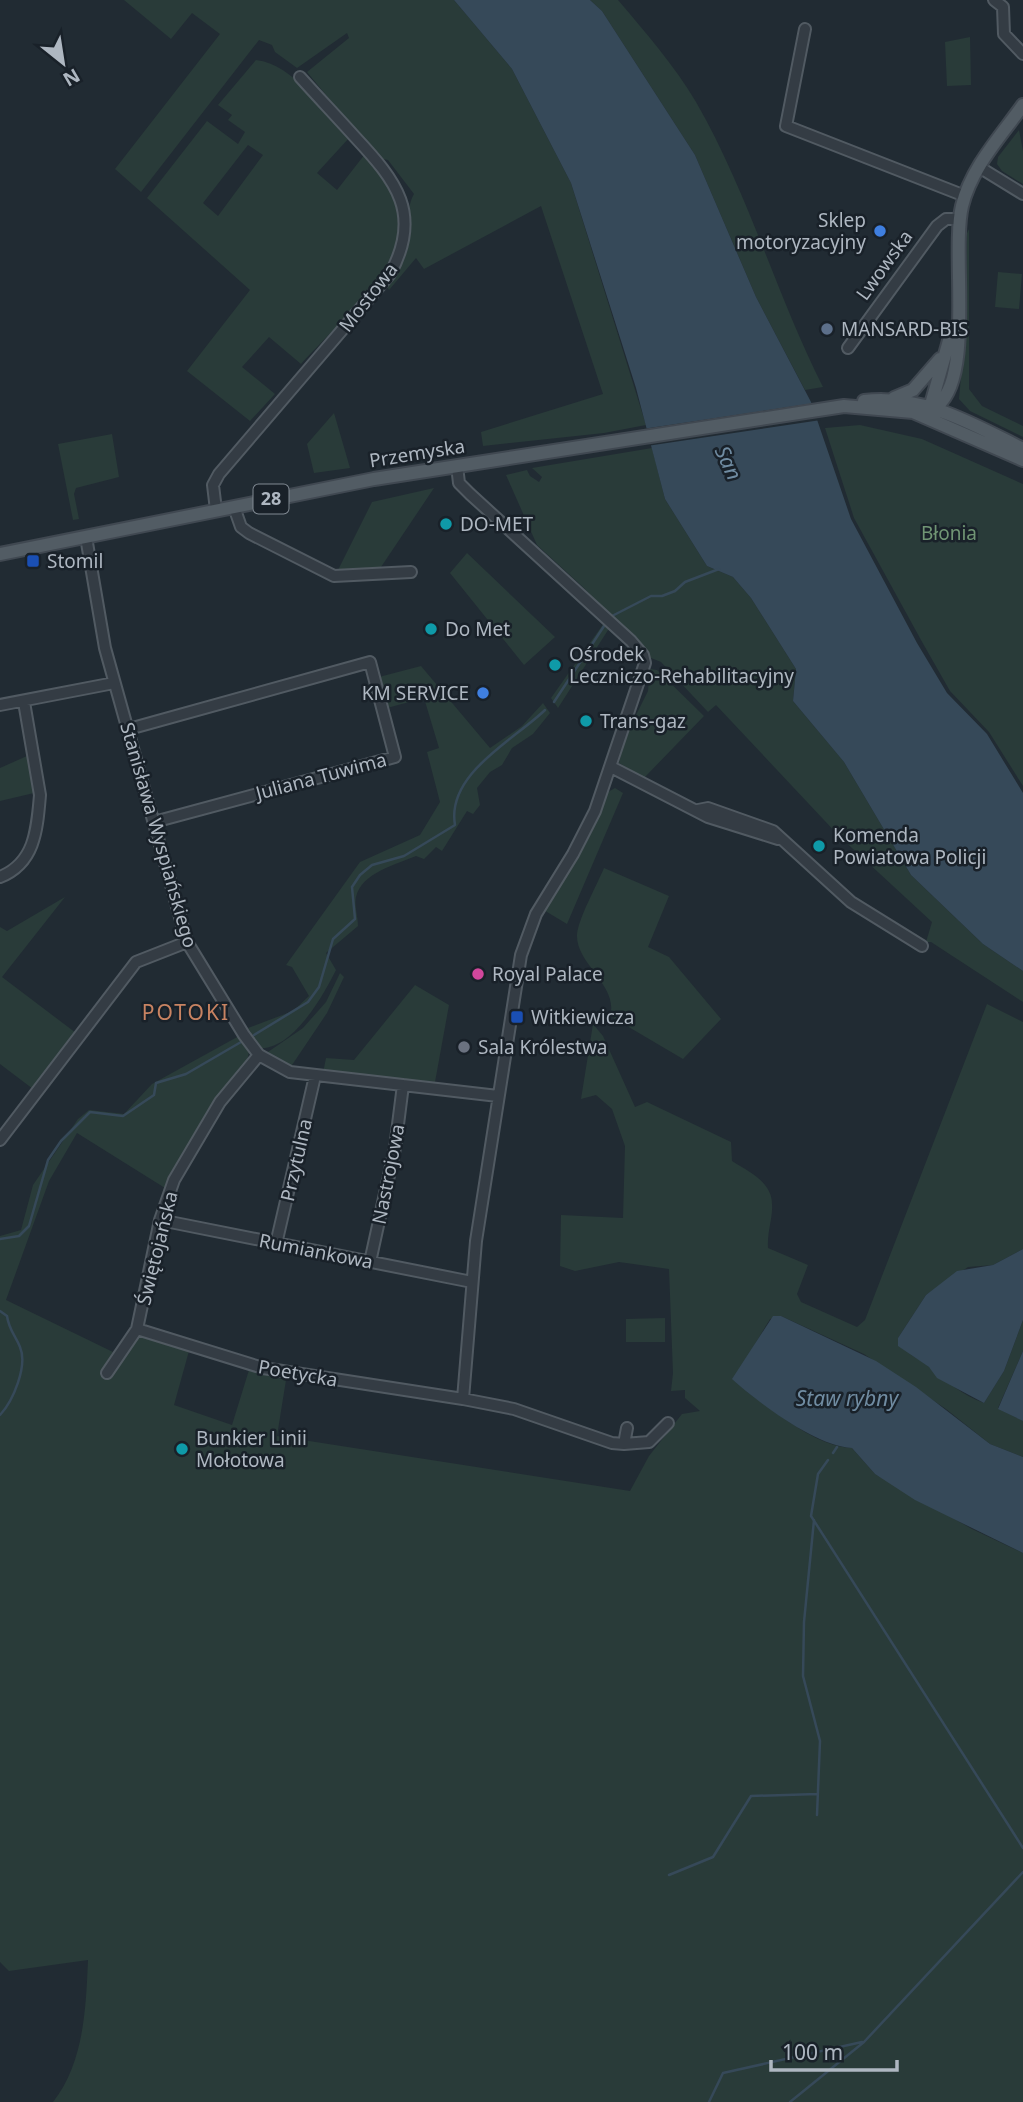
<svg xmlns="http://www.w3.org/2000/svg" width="1023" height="2102" font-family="'Noto Sans',sans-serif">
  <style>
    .green { fill: #293b39; fill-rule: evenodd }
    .water { fill: #364959 }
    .pier { fill: #212b33 }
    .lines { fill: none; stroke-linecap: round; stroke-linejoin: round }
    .stream { stroke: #364959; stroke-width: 2.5 }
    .minor-casing { stroke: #515a62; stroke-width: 14 }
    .major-casing { stroke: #404851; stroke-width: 16 }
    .minor { stroke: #343c44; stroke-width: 10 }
    .major { stroke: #525c64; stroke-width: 12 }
    .shop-dot { fill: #3f7fe0; stroke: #192129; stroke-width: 2.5 }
    .service-dot { fill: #5c6f8a; stroke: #192129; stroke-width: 2.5 }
    .culture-dot { fill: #0f9aa8; stroke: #192129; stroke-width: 2.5 }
    .transit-dot { fill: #1a4fb4; stroke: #192129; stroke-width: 2.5 }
    .hotel-dot { fill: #d1479c; stroke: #192129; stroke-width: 2.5 }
    .worship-dot { fill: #6b7280; stroke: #192129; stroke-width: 2.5 }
    .labels { text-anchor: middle; stroke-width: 5; stroke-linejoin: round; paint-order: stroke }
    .shield { fill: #192129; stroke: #818a93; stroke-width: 2 }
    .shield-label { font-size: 18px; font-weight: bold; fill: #aeb7c1 }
    .poi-label { font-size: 19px; fill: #aeb7c1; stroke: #192129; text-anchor: start }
    .street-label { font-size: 19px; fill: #aeb7c1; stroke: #192129 }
    .park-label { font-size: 19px; fill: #709574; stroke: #192129 }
    .water-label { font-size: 21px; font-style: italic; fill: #708ca2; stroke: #192129 }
    .neighbourhood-label { font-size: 21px; letter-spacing: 2px; fill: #c88362; stroke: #192129 }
  </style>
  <rect width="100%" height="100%" fill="#212b33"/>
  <path class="green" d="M124,0H454L512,69L571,183L646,425L604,433L483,446L481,432L603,394L541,206L424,269L416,258L389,290L387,287C393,277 401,267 405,257C413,236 403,213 414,194L388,160L378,158L307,72L349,38L347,33L297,68L275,52L272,45L259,40L141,192L115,169L220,34L192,13L171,39Z
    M590,0H618C646,33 674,65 696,102C748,192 776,294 823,387L805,390L756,297L695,155L602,11Z
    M970,37L971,85L947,86L945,42Z
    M256,60C294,64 324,112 349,138L317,173L337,190L365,154C377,170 396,189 400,209C412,261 334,327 301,364L269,337L242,367L275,394L250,421L187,371L250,290L147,198L207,121L238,144L245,132L228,120L232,115L218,105ZM248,145L263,155L218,216L203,203Z
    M1019,130L1023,151V184L1002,171L997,164L998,157Z
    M969,229V389L982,406L1023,426V437L970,411L959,399L966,320L967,233Z
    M998,272L1022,274L1019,309L995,307Z
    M334,413L350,468L314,473L307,444Z
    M860,425L922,439L1023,484V786L989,732L950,691L921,640L854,518L825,428Z
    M112,434L119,477L76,488L74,494L79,519L73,520L58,444Z
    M652,448L665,499L707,566L733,577L751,598L796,669L793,701L844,762L911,875L983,944L1023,971V1002L931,942H926L932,922L839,836L716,705L708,712L661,662L651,658L584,588L537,545L506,475L527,470L530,476L539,482L542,477L532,468Z
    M434,488L381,567L338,570L372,502Z
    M467,553L555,637L524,665L450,573Z
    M604,623L610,627L558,708L551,698Z
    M421,666L490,748L522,726L543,703L550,713L533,734L512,748L502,765L490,772L477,788L480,805L473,814L467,811L442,851L436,847L424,859L416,856C397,864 361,873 356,897C354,905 358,917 358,926L326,953L336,970C324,994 293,1050 260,1048L248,1028L293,1011L309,996L292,967L286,965L360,862L420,835L440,802L427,752L439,748L424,698L387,708L379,677Z
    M650,669L657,670L704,716L644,778L619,763L625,737L648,691Z
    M27,756L34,793L0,801V768Z
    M615,788L623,793L567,924L542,909L567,875L608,792Z
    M604,868L669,896L648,947L669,957L721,1019L683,1059L610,1016C619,986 576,964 577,935C578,919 597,885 604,868Z
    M65,897L2,977L76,1033L33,1089L0,1064V927L7,931Z
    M340,973L344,977L327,1013L290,1068L265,1054L303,1028L326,1002Z
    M415,985L449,1005L435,1082L323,1073L326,1058L354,1060Z
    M987,1004L1023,1022V1249L993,1265L968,1267L926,1295L898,1338C912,1361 913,1353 929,1367C946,1381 962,1395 984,1403L1004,1371L1023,1320V1351L998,1408L1023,1421V1457L990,1444L946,1409L864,1354L781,1316L770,1319L755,1344L746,1391C777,1412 814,1446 852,1448L875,1474L972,1529L1023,1553V2102H53C84,2063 86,2008 88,1960L9,1971L0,1962V1236L21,1230L33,1185L78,1119L89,1110L124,1114L152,1084L239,1036L249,1052L247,1062L233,1076L205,1117L165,1188L77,1133L49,1181L6,1300L113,1352L101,1371L111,1376L140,1336L189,1351L174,1405L232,1425L249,1370L286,1380L277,1436L630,1491L649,1456L682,1414L700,1411L685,1398V1390L671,1391L673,1373L669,1269L619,1262L575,1271L560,1266L561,1215L623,1218L625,1146L612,1109L596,1095L581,1099L593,1024L603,1036L635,1107L647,1102L731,1142L732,1161C748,1171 772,1182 772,1204C773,1218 767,1231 768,1248L808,1265L797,1294L801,1302L857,1327L865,1320Z
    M665,1318V1342H626V1319Z"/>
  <path class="water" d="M454,0H590L602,11L695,155L756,297L811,402L851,519L917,643L947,693L987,734L1023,793V971L983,944L911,875L844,762L793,701L796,669L751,598L733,577L707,566L665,499L636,388L571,183L512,69Z
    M1023,1249V1320L1004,1371L984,1403L937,1378L929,1367L898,1346V1338L926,1295L957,1271L993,1265Z
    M773,1316H781L876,1361L916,1387L990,1444L1023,1457V1553L915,1500L875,1474L852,1448C816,1446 760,1404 732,1379Z
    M1023,1351V1421L998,1409Z"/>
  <path class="pier" d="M815,403L821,420L647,446L643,429Z"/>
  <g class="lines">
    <path class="stream" d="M612,616L651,596H662L675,591L685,582L719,569
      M554,702L606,623
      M254,1035L308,1002L319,987L333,939L355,919L352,887L360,875L372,865L404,856L455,825C446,774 514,740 545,710
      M0,1239L19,1236L29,1226L48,1160L61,1141L90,1112L123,1116L154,1095L156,1083L186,1074L241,1042
      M0,1311L7,1316C9,1330 15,1335 20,1347C28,1366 13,1401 0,1415
      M833,1453L837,1447
      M828,1460L818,1474L811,1516L1023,1848
      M814,1520L804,1622L803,1676L820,1741L817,1815
      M669,1875L713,1857L751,1796L817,1794
      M709,2102L723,2073L862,2042
      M790,2102L864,2042L1023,1872"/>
    <defs>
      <path id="minor" d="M994,0L1003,7L1004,34L1023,54
        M805,29L786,126L965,196
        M979,167L1023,194
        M848,348L937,226L946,219H960
        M457,466L459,483L470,494L631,641L643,655L645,663L595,811L573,854L536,914L521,955L476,1241L463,1399L514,1409L612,1443L624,1444L627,1428
        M234,507L241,527L249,533L334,576L411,572
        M216,510L213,485L219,474L390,274C423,214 396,181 355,137C337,117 318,97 300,77
        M86,537L105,648L187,942L244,1035L259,1055L290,1072L498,1096
        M0,705L114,683
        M129,729L370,662L395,757L154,822
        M611,767L708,817L778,839
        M698,810L708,808L773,831L851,902L922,946
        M0,877C35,863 37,830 40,795L24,702
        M0,1140L136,962L187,942
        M160,1220L472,1282
        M276,1244L315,1076
        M370,1262L395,1148L403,1085
        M137,1329L263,1368L463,1399
        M107,1373L137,1329L160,1220L174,1180L220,1102L259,1055
        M624,1444L649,1442L668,1423"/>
      <path id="major" d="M894,398L913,390L940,359
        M864,401C922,394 973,424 1023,449
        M913,412L938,405C974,375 951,252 962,206C971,168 1001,136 1023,105
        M935,414L932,401L952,330
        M0,554L374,479L844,406L913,412L1023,460"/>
    </defs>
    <use href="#minor" class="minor-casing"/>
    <use href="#major" class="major-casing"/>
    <use href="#minor" class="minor"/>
    <use href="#major" class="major"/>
  </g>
  <g class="shop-dot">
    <circle cx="880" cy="231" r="7"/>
    <circle cx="483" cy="693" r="7"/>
  </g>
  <circle class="service-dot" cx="827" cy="329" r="7"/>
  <g class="culture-dot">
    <circle cx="446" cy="524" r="7"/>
    <circle cx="431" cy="629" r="7"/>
    <circle cx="555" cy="665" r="7"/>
    <circle cx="586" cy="721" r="7"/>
    <circle cx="819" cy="846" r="7"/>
    <circle cx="182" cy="1449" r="7"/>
  </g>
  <g class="transit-dot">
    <rect x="26" y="554" width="14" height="14" rx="3.5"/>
    <rect x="510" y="1010" width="14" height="14" rx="3.5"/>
  </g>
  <circle class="hotel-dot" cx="478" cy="974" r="7"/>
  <circle class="worship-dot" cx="464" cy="1047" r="7"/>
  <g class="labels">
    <rect class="shield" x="253.5" y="484.5" width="35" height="29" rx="5"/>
    <g class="shield-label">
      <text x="271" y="505">28</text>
    </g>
    <g class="poi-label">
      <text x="866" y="227" text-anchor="end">Sklep<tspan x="866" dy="22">motoryzacyjny</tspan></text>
      <text x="841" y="336">MANSARD-BIS</text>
      <text x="460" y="531">DO-MET</text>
      <text x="47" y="568">Stomil</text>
      <text x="445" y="636">Do Met</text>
      <text x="569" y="661">Ośrodek<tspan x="569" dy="22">Leczniczo-Rehabilitacyjny</tspan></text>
      <text x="469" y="700" text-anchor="end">KM SERVICE</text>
      <text x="600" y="728">Trans-gaz</text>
      <text x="833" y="842">Komenda<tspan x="833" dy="22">Powiatowa Policji</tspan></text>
      <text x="492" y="981">Royal Palace</text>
      <text x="531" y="1024">Witkiewicza</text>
      <text x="478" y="1054">Sala Królestwa</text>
      <text x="196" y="1445">Bunkier Linii<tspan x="196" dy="22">Mołotowa</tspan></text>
    </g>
    <g class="street-label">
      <text transform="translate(884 265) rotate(-54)" y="7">Lwowska</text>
      <text transform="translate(368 297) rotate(-52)" y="7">Mostowa</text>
      <text transform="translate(417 453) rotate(-9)" y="7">Przemyska</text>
      <text transform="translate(321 776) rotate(-15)" y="7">Juliana Tuwima</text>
      <text transform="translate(159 835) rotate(74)" y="7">Stanisława Wyspiańskiego</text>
      <text transform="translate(296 1160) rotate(-77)" y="7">Przytulna</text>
      <text transform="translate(388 1174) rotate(-79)" y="7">Nastrojowa</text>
      <text transform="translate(157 1248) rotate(-76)" y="7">Świętojańska</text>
      <text transform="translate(316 1251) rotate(11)" y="7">Rumiankowa</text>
      <text transform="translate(298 1373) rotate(10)" y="7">Poetycka</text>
    </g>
    <g class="park-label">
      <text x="949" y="540">Błonia</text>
    </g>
    <g class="water-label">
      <text transform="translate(728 463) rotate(65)" y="7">San</text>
      <text x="847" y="1406">Staw rybny</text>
    </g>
    <g class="neighbourhood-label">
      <text x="186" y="1020">POTOKI</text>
    </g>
  </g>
  <g transform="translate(63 63) rotate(150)" stroke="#192129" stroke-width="5" paint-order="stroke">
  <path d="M0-5L12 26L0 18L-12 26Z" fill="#aeb7c1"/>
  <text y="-10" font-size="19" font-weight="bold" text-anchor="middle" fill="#aeb7c1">N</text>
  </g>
  <path d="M771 2060v10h126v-10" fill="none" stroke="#aeb7c1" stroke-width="3.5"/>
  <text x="782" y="2060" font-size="21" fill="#aeb7c1" stroke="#192129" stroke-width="5" paint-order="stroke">100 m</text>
</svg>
